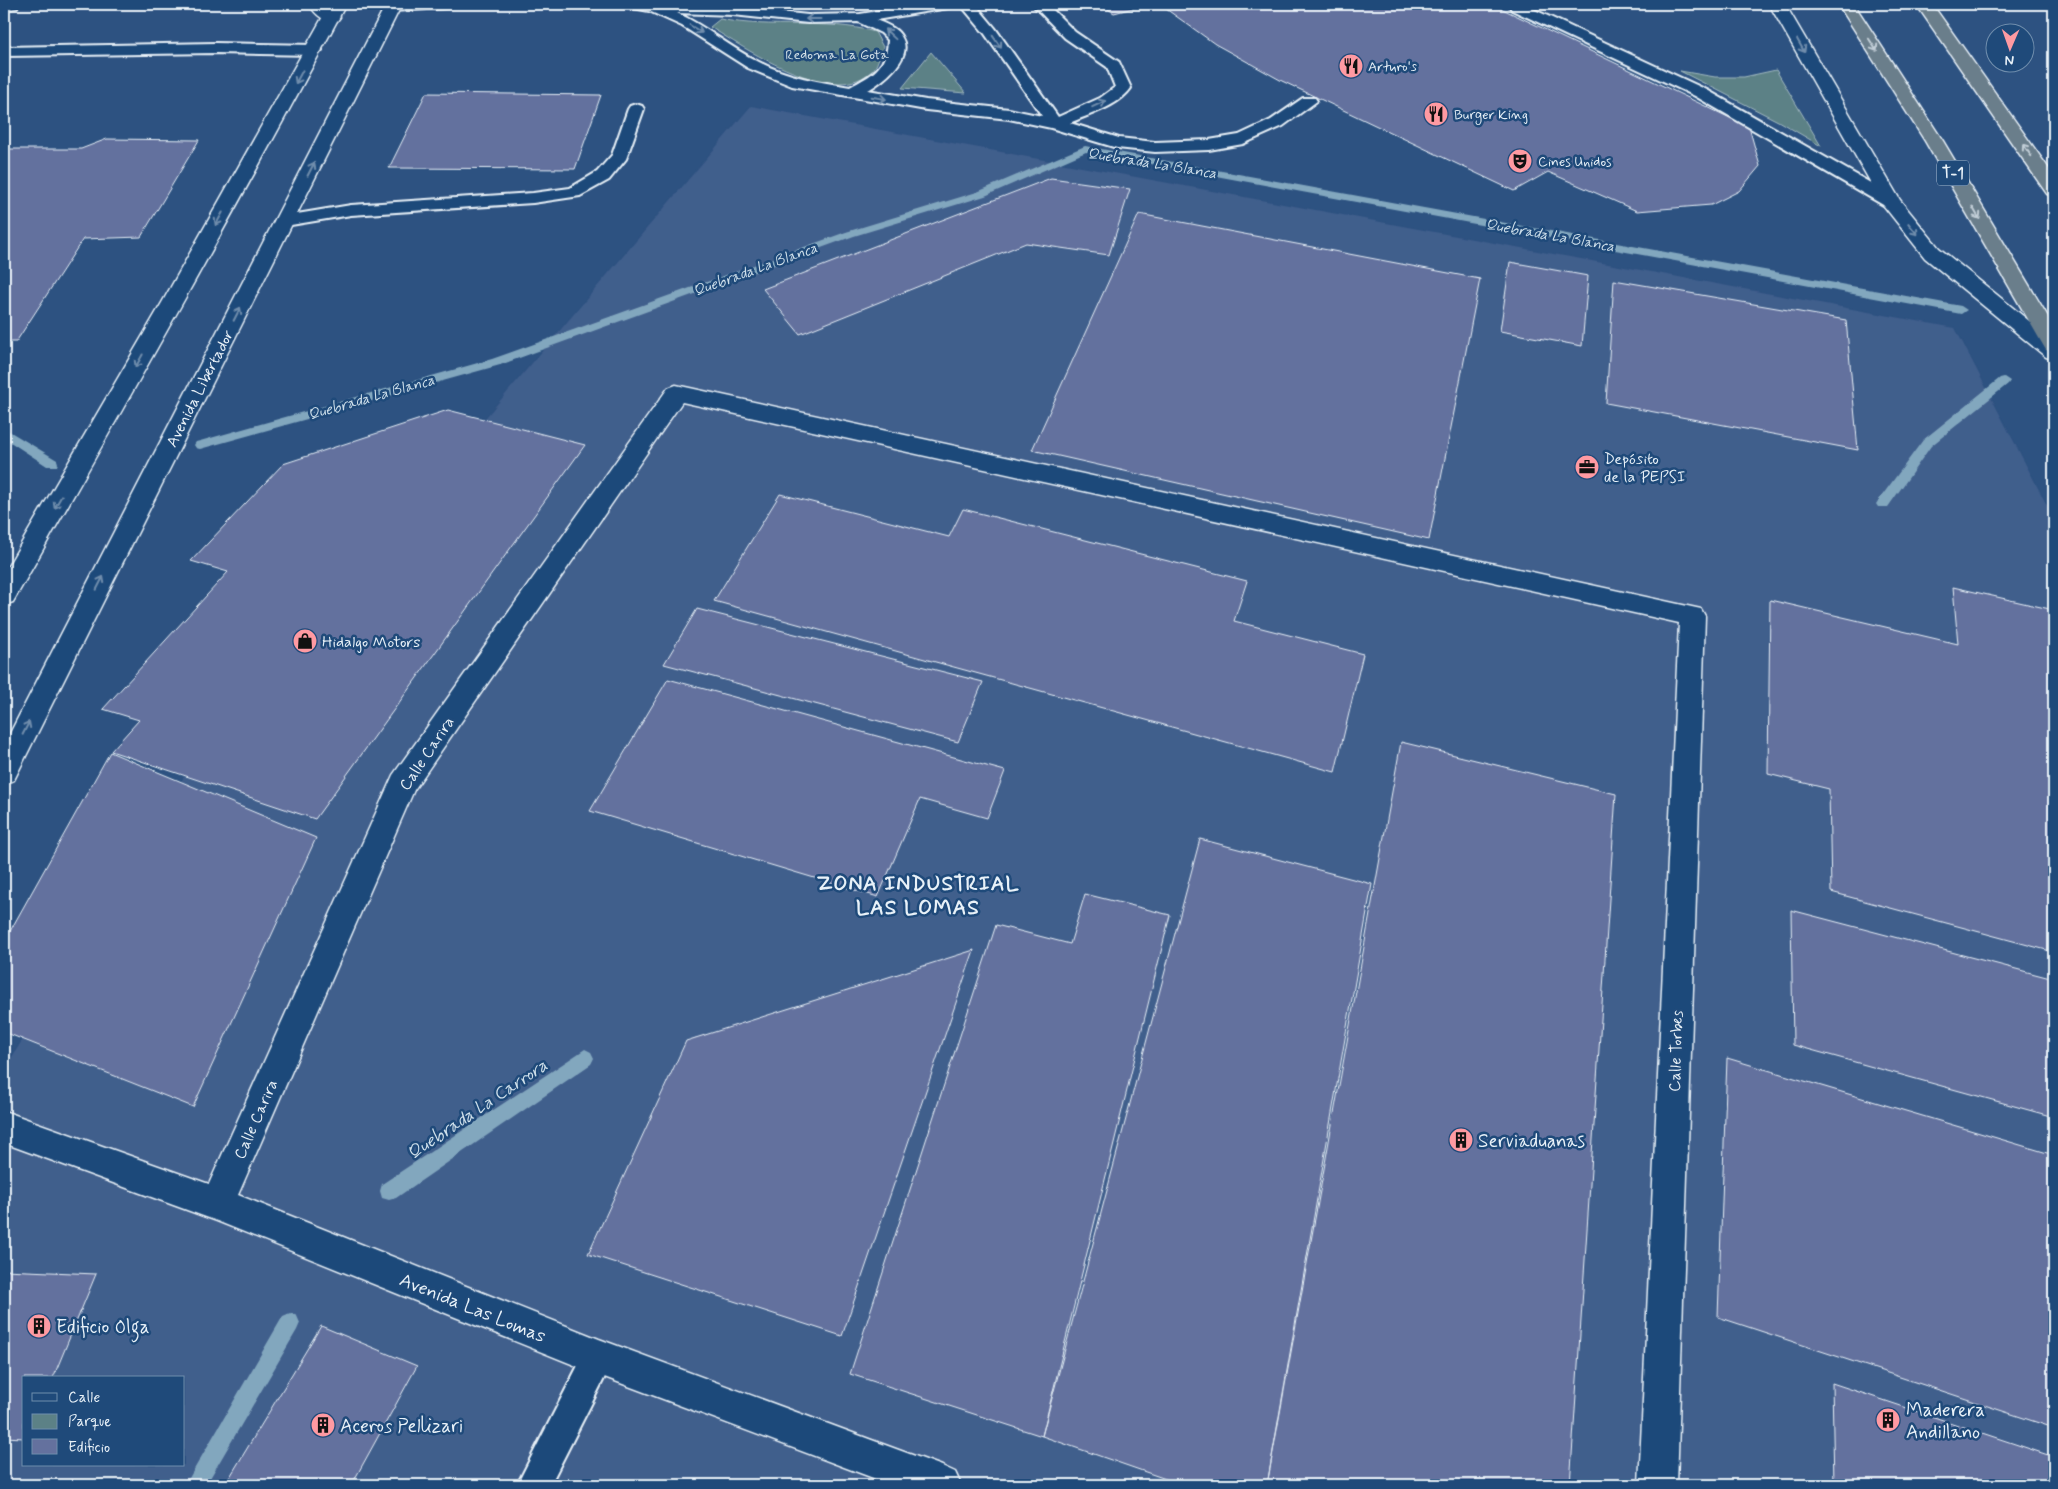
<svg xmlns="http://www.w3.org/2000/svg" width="2058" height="1489" font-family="Mynerve,sans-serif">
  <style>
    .built { fill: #415e8c; fill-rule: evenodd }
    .green { fill: #5c8186; stroke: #a2b9bf }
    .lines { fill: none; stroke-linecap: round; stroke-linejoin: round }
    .stream { fill: #82a7be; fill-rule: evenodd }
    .building { fill: #64719e; stroke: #e8f1f8 }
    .lane-casing { stroke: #e8f1f8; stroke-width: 4 }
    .street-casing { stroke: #e8f1f8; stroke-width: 3 }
    .secondary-casing { stroke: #e8f1f8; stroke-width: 3 }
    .highway-casing { stroke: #e8f1f8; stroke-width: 3 }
    .lane { fill: #1f4a7a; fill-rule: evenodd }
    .street { fill: #1f4a7a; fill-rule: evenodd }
    .secondary { fill: #1f4a7a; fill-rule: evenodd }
    .highway { fill: #6b7e8b; fill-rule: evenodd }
    .oneway { stroke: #6f8dac }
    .oneway2 { stroke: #c2ced7 }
    .labels { text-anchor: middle; stroke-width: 5; stroke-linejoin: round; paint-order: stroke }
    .far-park-label { font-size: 14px; fill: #d3e0e7; stroke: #1f4a7a }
    .far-poi-label { font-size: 14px; fill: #e8f1f8; stroke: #1f4a7a; text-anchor: start }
    .far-water-label { font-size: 15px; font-style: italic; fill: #cedfea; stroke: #1f4a7a }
    .shield { fill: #1f4a7a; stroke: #acbfd2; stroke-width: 1 }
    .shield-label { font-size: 15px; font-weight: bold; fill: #e8f1f8 }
    .street-label { font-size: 16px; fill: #e8f1f8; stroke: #1f4a7a }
    .poi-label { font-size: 16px; fill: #e8f1f8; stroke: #1f4a7a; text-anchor: start }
    .water-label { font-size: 18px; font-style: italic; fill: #cedfea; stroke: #1f4a7a }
    .near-poi-label { font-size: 19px; fill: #e8f1f8; stroke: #1f4a7a; text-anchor: start }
    .near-street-label { font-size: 19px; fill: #e8f1f8; stroke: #1f4a7a }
    .district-label { font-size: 21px; font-weight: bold; letter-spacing: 1px; fill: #e8f1f8; stroke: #1f4a7a }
  </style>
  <rect width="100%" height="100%" fill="#2d5281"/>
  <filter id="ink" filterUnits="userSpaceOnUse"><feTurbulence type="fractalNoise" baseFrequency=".02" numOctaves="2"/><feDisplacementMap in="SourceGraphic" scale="10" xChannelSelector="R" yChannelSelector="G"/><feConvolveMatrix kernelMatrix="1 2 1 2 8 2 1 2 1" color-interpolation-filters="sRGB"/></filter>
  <g filter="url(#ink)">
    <path class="built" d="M751,106L1955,328L2054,519V1485H4V1070L195,759ZM24,1378H184V1465H24Z"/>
    <path class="green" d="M720,19C771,30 826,18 875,32L883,47C880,54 878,63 874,69C872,71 868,74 865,76C826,102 744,48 710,27Z
      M931,52L966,93L902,88Z
      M1776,70L1821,146L1778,121L1680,71L1715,77H1744Z"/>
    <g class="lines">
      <path class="stream" d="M1085,146L1961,306L1967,310L1961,314L1086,152L985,196L854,236L500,365L200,449L196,448L194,445L196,442L200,441L492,359L846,232L977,192Z
        M2004,377L2010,381L2008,384L1931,446L1888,507H1878L1876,504L1878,501L1923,440L2000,378Z
        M4,428L57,460L58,463L57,466H47L4,438Z
        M585,1049L591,1052L594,1058L591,1064L396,1198L389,1200L382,1198L380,1191L382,1184Z
        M290,1313L297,1316L300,1323L297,1330L206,1485H185L283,1316Z"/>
    </g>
    <path class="building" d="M1100,4H1149L1114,13Z
      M1159,4H1492L1749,127L1760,166L1739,191L1711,205L1637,211L1548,172L1514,191L1282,81L1215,44Z
      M426,93L601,95L575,169L389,168Z
      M107,139L199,140L141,237L83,239L16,342H4V149H81Z
      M1051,178L1130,189L1109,255L1026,243L800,334L763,289Z
      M1139,214L1480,279L1429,540L1032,450Z
      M1510,262L1588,276L1582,346L1500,331Z
      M1614,280L1846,320L1858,450L1606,403Z
      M448,410L585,445L315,819L111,751L139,720L103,709L228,572L191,561L283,464Z
      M780,494L949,537L963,509L1247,581L1234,621L1363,654L1335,772L714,601Z
      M1953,587L2054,610V952L1831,892L1829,789L1768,774L1770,600L1958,644Z
      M697,609L983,682L958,742L664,664Z
      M668,679L1005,771L987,818L920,799L878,897L590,811Z
      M1401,742L1616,794L1570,1485H1267Z
      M110,752L316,838L193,1107L4,1032V942Z
      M1200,839L1372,884L1267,1485H1183L1042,1436Z
      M1085,894L1170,915L1042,1436L850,1374L996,925L1070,944Z
      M1791,910L2054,979V1117L1793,1045Z
      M974,950L842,1336L588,1254L686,1041Z
      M1727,1058L2054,1155V1428L1718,1317Z
      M4,1270L96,1274L53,1378H24V1438L4,1437Z
      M321,1326L417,1366L352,1484L355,1485H225Z
      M1832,1383L2054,1457V1485H1834Z"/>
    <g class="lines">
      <defs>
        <path id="lane" d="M388,4H452L450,7L445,8L393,11L388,10L386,7Z
          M626,4L733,7L808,15L860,14L922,4H955L953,7L948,8L876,20C885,24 898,28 902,38C914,58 882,82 868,90L926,100L1009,109L1042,116L985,34L960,4H975L995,28L1058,117L1100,98L1115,87L1107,67L1065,38L1032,4H1047L1075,32L1119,62L1131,88C1118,107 1089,114 1070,123L1119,138L1155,142L1209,140L1239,135L1271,120L1303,98H1315L1317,101L1283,126L1243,144L1209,150L1155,152L1117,148L1051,128L1009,119L926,110L792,86L748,68L682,26L649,11L628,7ZM677,13L733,15L808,23L858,22L881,33L888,40C887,68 872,75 850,87C819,82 788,77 759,62C730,48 706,26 677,13Z
          M1512,4H1522L1707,90L1897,198L1900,202L1897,206L1891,207L1885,206L1695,96L1512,10L1510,7Z
          M216,43L314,45L319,47L322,50L319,53L314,55L216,53L4,56V47Z
          M636,104L642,106L644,109L626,159L609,180L580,196L533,203L351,215L285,226L279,225L276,221L279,217L351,205L533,193L570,188L597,172L612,155L628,109L630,106Z
          M599,1341L610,1346L615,1357L550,1485H517L588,1346Z"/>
        <path id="street" d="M4,4H19L17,8L4,10Z
          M309,4H327L340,17L337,21C325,24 315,14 309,4Z
          M1769,4H1785L1900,200L1939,248L2054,341V359L2046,357L1925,258L1884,206Z
          M676,385L1701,609L1705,616L1677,1485H1639L1679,623L682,402L414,790L238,1195L599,1339L942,1466L955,1472L961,1485H892L599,1375L217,1221L4,1143V1111L209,1184L393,775L668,388Z"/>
        <path id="secondary" d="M330,4H346C239,205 126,404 13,602L4,605V573L163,301Z
          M386,4H402L14,780L4,784V745Z"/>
        <path id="highway" d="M1838,4H1854L1943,141L2054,327V352L2046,350L2043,345L1925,141Z
          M1916,4H1932L2054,176V196L2047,194Z"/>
      </defs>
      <use href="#lane" class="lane-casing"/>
      <use href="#street" class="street-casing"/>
      <use href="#secondary" class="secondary-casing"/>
      <use href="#highway" class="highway-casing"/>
      <use href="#lane" class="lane"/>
      <use href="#street" class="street"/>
      <use href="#secondary" class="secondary"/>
      <use href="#highway" class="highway"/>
    </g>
    <defs><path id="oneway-shaft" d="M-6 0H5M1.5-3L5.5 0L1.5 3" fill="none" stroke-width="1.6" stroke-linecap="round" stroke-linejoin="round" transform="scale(1.25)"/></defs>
    <g class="oneway">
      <use href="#oneway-shaft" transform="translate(813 19) rotate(-180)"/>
      <use href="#oneway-shaft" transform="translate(696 29) rotate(32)"/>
      <use href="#oneway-shaft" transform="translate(890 34) rotate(-137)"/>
      <use href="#oneway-shaft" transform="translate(997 42) rotate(55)"/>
      <use href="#oneway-shaft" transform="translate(1801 46) rotate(60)"/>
      <use href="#oneway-shaft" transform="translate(299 77) rotate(118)"/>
      <use href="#oneway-shaft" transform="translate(879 98) rotate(9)"/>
      <use href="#oneway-shaft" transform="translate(1099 104) rotate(-25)"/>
      <use href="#oneway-shaft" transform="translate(311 169) rotate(-63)"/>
      <use href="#oneway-shaft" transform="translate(219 219) rotate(119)"/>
      <use href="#oneway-shaft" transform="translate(1913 229) rotate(51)"/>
      <use href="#oneway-shaft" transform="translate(237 314) rotate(-63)"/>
      <use href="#oneway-shaft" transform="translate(139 361) rotate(119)"/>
      <use href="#oneway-shaft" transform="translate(58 502) rotate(120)"/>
      <use href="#oneway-shaft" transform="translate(100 583) rotate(-63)"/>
      <use href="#oneway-shaft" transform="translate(26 728) rotate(-63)"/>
    </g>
    <g class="oneway2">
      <use href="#oneway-shaft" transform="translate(1873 45) rotate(57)"/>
      <use href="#oneway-shaft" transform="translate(2027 150) rotate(-125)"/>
      <use href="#oneway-shaft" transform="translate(1976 213) rotate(60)"/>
    </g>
  </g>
  <defs>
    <symbol id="restaurant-disc" viewBox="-11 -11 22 22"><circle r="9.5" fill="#ff9aa2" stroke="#1f4a7a"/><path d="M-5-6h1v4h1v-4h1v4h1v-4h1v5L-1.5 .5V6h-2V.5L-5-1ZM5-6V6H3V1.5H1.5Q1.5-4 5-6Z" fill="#111"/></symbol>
    <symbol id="theatre-disc" viewBox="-11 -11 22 22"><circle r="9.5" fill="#ff9aa2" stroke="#1f4a7a"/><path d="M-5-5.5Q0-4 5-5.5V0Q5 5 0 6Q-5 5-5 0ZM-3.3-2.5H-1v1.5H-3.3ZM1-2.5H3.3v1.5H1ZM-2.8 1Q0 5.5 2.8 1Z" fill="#111"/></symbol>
    <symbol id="office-disc" viewBox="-11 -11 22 22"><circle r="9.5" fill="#ff9aa2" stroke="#1f4a7a"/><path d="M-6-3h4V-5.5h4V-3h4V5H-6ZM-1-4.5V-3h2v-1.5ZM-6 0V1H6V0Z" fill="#111"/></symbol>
    <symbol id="shop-disc" viewBox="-11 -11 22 22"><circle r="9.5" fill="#ff9aa2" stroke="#1f4a7a"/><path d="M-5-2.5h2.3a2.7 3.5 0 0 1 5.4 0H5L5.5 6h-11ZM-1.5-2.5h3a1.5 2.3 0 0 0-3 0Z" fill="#111"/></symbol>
    <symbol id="building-disc" viewBox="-11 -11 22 22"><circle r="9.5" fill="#ff9aa2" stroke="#1f4a7a"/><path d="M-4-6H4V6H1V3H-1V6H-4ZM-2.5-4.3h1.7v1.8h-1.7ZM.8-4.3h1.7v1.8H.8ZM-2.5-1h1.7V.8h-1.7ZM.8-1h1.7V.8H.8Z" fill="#111"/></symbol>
  </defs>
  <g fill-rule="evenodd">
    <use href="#restaurant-disc" x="1337" y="52" width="28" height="28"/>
    <use href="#restaurant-disc" x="1422" y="100" width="28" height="28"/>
    <use href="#theatre-disc" x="1506" y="147" width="28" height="28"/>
    <use href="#office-disc" x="1573" y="453" width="28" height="28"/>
    <use href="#shop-disc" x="291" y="627" width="28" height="28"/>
    <use href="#building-disc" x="1447" y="1126" width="28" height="28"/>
    <use href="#building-disc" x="25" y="1312" width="28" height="28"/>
    <use href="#building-disc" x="1874" y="1406" width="28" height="28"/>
    <use href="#building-disc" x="309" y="1411" width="28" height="28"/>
  </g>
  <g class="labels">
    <g class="far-park-label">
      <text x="837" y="59">Redoma La Gota</text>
    </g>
    <g class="far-poi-label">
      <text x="1368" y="71">Arturo's</text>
      <text x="1454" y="119">Burger King</text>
      <text x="1538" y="166">Cines Unidos</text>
    </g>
    <g class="far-water-label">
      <text transform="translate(1152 163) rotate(9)" y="5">Quebrada La Blanca</text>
      <text transform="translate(1550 235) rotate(10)" y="5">Quebrada La Blanca</text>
      <text transform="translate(755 269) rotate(-20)" y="5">Quebrada La Blanca</text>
      <text transform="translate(371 397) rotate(-16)" y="5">Quebrada La Blanca</text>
    </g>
    <rect class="shield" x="1937" y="160.5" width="32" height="25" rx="4"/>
    <g class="shield-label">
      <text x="1953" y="178">T-1</text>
    </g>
    <g class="street-label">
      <text transform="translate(199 388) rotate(-63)" y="6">Avenida Libertador</text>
      <text transform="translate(426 753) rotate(-56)" y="6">Calle Carira</text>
      <text transform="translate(1675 1051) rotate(-88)" y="6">Calle Torbes</text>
      <text transform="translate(255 1119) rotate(-66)" y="6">Calle Carira</text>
    </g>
    <g class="poi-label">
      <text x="1604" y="464">Depósito<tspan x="1604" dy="18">de la PEPSI</tspan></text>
      <text x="322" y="647">Hidalgo Motors</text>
    </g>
    <g class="water-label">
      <text transform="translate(477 1109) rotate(-34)" y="6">Quebrada La Carrora</text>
    </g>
    <g class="near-poi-label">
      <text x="1478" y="1147">Serviaduanas</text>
      <text x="56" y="1333">Edificio Olga</text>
      <text x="1906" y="1416">Maderera<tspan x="1906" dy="22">Andillano</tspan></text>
      <text x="340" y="1432">Aceros Pellizari</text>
    </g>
    <g class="near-street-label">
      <text transform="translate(473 1307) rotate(22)" y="7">Avenida Las Lomas</text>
    </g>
    <g class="district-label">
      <text x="918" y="890">ZONA INDUSTRIAL<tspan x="918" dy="24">LAS LOMAS</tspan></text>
    </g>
  </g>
  <rect width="2058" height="1489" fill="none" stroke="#1f4a7a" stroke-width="20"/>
  <rect x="10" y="10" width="2038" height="1469" fill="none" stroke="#e8f1f8" stroke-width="2" filter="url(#ink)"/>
  <rect x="22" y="1376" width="162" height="90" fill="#1f4a7a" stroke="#6f8dac"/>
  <rect x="32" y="1393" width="25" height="8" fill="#1f4a7a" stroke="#6f8dac"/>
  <text x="68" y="1402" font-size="15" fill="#e8f1f8">Calle</text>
  <rect x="32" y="1414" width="25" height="15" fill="#5c8186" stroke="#6f8dac"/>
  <text x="68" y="1426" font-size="15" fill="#e8f1f8">Parque</text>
  <rect x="32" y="1439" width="25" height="15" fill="#64719e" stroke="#6f8dac"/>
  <text x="68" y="1452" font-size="15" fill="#e8f1f8">Edificio</text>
  <g transform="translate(2010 48) rotate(182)"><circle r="24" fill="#1f4a7a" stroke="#6f8dac"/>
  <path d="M0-4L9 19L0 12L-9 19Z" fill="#ff9aa2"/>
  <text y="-8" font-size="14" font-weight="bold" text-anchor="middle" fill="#e8f1f8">N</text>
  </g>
</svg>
